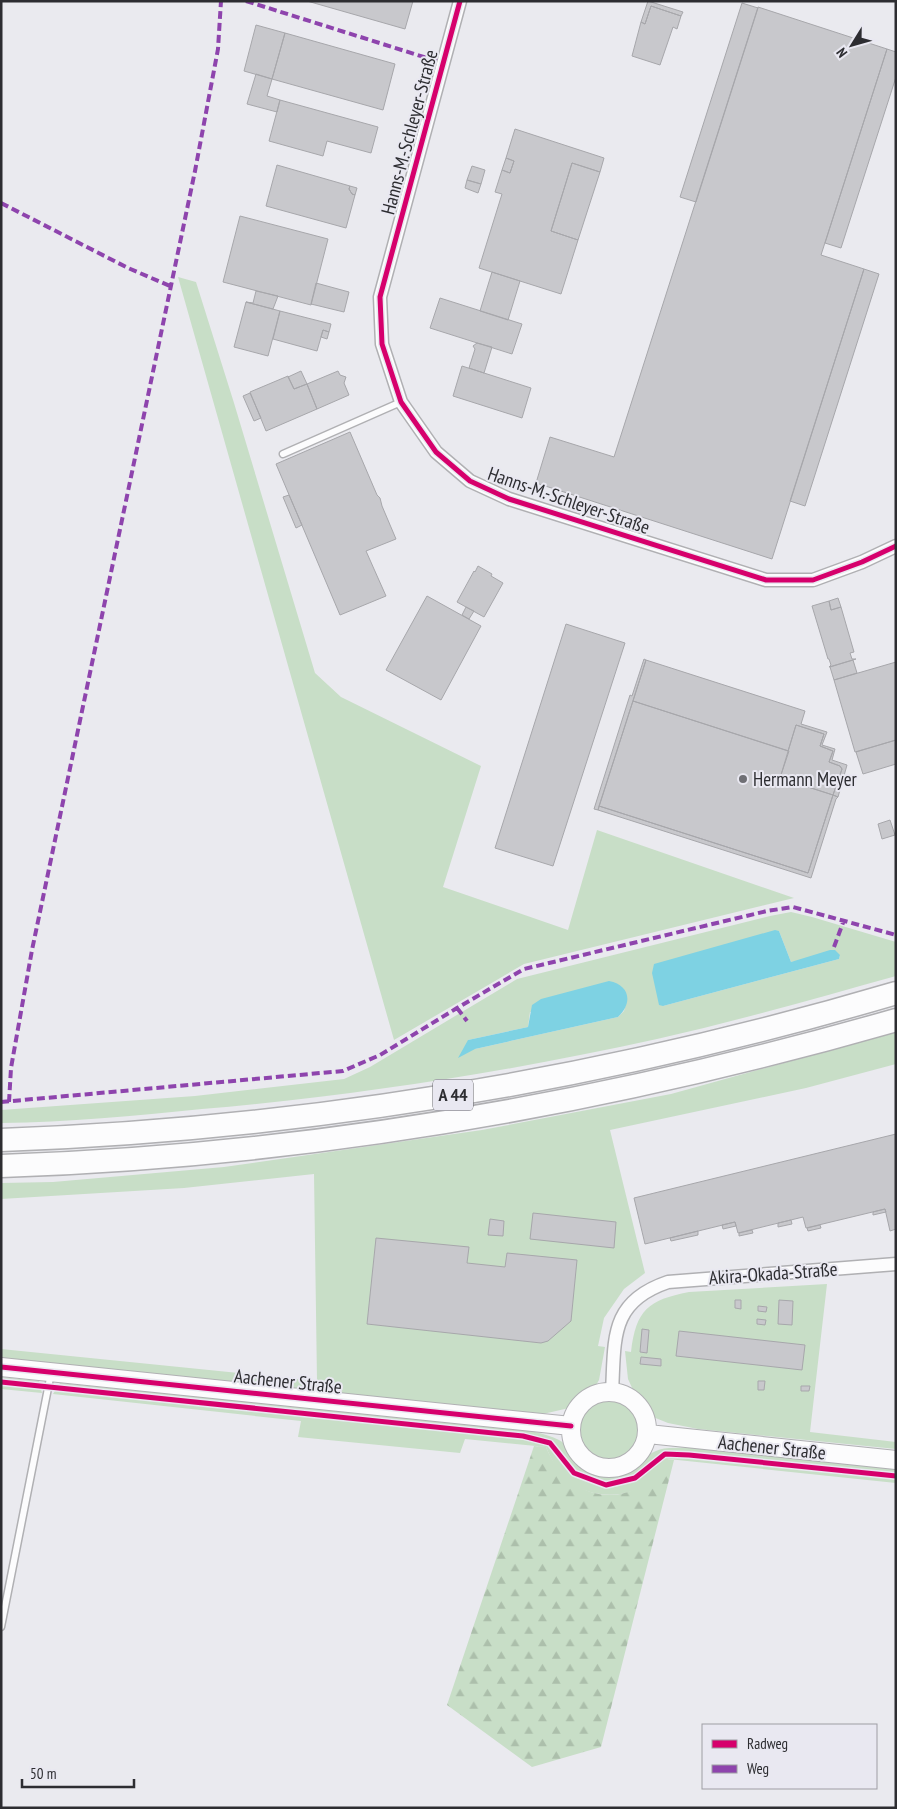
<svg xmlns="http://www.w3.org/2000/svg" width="897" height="1809" font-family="'PT Sans Narrow',sans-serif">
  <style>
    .green { fill: #c8dec7; fill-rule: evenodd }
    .forest { fill: url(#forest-firs) }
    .water { fill: #7ed2e3 }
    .building { fill: #c8c8cc; stroke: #a7a7ab }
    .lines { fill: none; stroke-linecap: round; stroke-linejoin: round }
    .lane-casing { stroke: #b0b0b3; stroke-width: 9 }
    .street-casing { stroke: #b0b0b3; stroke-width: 15 }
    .secondary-casing { stroke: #b0b0b3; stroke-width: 20 }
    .highway-casing { stroke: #b0b0b3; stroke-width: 25 }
    .lane { stroke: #fcfcfd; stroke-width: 6 }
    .street { stroke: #fcfcfd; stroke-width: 12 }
    .secondary { stroke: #fcfcfd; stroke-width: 18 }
    .highway { stroke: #fcfcfd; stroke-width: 22 }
    .quiet { stroke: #8e44ad; stroke-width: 4; stroke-dasharray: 8 4; stroke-linecap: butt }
    .cycleway-casing { stroke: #e9e8f1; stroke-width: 8 }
    .cycleway { stroke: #d6006c; stroke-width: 5 }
    .poi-dot { fill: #6f6f74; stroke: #e9e8f1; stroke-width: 2 }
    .labels { text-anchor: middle; stroke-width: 4; stroke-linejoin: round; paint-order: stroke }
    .shield { fill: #e9e8f1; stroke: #65656b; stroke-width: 1 }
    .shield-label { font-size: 18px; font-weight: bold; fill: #2d2d31 }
    .street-label { font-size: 19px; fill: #2d2d31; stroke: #e9e8f1 }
    .poi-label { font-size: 19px; fill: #2d2d31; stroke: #e9e8f1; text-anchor: start }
  </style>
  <defs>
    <pattern id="forest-firs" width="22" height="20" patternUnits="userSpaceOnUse" patternTransform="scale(1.25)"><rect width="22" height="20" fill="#c8dec7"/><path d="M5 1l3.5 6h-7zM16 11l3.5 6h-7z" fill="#acbfab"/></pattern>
  </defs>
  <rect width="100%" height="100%" fill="#eaeaef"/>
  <path class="green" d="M178,277L196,282L234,403L315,673L341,697L481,766L443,887L568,930L597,830L794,898L524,964L394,1040Z
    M791,912L812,917L896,942V976C817,998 737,1021 657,1039C507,1072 355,1096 202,1109C135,1116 68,1122 1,1123V1110L195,1096L344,1079L370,1067L517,979L770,916ZM779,931L791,962L840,955L839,959L663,1006ZM627,1000L624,1011L618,1017L475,1049L468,1040L528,1027L530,1012Z
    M896,1032V1064L806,1088L610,1130L645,1273L624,1289L604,1318L598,1346L605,1347L599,1380L595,1387L581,1395L569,1408L543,1414L1,1360V1349L317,1381L314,1174L184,1188L1,1199V1183L53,1182L224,1167L482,1130L671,1094Z
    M827,1284L810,1432L896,1442V1449L698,1429L668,1423L653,1417L646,1404L634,1392L628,1379L625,1351L631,1352C636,1310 648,1300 689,1292Z
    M1,1377L39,1381L42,1393L1,1389Z
    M60,1383L496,1426C515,1429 542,1431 559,1440C566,1443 569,1452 573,1458C579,1466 591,1473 601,1475C637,1480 640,1449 669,1448C705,1446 739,1450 775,1454C815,1458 855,1462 896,1466V1483L668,1459C663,1467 658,1475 651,1481C627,1500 590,1499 567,1480C557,1471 551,1459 546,1447L465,1439L460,1453L298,1437L301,1421L53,1394Z
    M575 1430a34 34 0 1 1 68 0a34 34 0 1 1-68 0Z"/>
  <path class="forest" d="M534,1446L546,1447C569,1504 635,1513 667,1459L674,1460L601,1747L532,1767L447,1705Z"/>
  <path class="water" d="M775,930L779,931L791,962L830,950H835L840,955L839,959L663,1006L659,1005L652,973L654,964Z
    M609,981C630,985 633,1003 618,1017L475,1049L458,1058L468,1040L528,1027L532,1005L541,999Z"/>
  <path class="building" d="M307,1H413L405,29Z
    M648,1L683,12L681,16L651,6L645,24L641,22Z
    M742,3L758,8L696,202L680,197Z
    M651,6L681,16L677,29L673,27L660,65L632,56L641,22L645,24Z
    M758,7L887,49L821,255L864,269L772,559L536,483L550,437L614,457Z
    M256,25L285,33L272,79L244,71Z
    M285,33L395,64L383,110L272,79Z
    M887,49L896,52V77L841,248L825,243Z
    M256,74L272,79L267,96L280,100L277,112L247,104Z
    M280,100L378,127L371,153L327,141L323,156L269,141Z
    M515,129L604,158L600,172L572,163L551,231L578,240L561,294L479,268L502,194L495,192L502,170L510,173L514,161L506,158Z
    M506,158L514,161L510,173L502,170Z
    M572,163L600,172L578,240L551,231Z
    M277,165L350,186L349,189L352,194L355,195L346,228L266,206Z
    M472,166L485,170L481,184L467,180Z
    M467,180L481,184L478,193L465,188Z
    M350,186L357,188L355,195L352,194L349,189Z
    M240,216L328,239L311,305L223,282Z
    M864,269L879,274L805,506L790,501Z
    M492,272L520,281L508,320L480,311Z
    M316,283L349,292L344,312L311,304Z
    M256,291L278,296L273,309L246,302L253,303Z
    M440,298L522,324L512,354L430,328Z
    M246,302L280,311L268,356L234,347Z
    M280,311L331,324L329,332L323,330L317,351L273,339Z
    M323,330L329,332L327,339L321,337Z
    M477,343L492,347L484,373L469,368L475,349L473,346Z
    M462,366L531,388L522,418L453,396Z
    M301,371L307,384L294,389L288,377Z
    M338,371L340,375L346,377L344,383L349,395L317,409L307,384Z
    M288,376L294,389L307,384L317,409L266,431L250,392Z
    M250,393L261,418L254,421L243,396Z
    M350,432L377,495L380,498L382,506L396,539L366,551L386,596L340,615L276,464Z
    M289,495L302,525L296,528L283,497Z
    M478,566L492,574L491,576L503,583L484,617L457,602L474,571L475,572Z
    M427,596L481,626L441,700L386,670Z
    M838,598L841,607L831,610L829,601Z
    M829,601L831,610L841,607L854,652L850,653L852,659H856L829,667L831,665L829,659H828L812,606Z
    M466,607L474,611L469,619L462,615Z
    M566,624L625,643L553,866L495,848Z
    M644,659L646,660L598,810L594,809L630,695L632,696Z
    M646,660L805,711L801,724L827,732L822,745L835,749L832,760L847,765L838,797L833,795L842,769L840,766L829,762L833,751L820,746L824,734L796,725L788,751L633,701Z
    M853,660L857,673L834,680L830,667Z
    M896,662V740L855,752L834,680Z
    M633,701L789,751L780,778L833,795L808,873L599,806Z
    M796,725L824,734L820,746L833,751L829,762L840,766L842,769L833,795L780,778Z
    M896,740V764L863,774L856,752Z
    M833,795L838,797L836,799L811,878L598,810L599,806L808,873Z
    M890,820L895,835L882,839L878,824Z
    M896,1134V1229L890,1231L885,1209L806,1228L803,1217L738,1233L735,1222L645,1244L634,1198Z
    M885,1209L886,1212L873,1215V1212Z
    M533,1213L616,1222L614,1248L530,1239Z
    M490,1219L504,1221L503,1236L488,1235Z
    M791,1220L792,1224L778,1227V1223Z
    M735,1222L736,1226L723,1229L722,1225Z
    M820,1225L821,1228L808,1231L807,1228Z
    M752,1230L753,1233L739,1236V1233Z
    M698,1231V1235L671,1241L670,1238Z
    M376,1238L469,1247L467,1263L505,1267L507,1253L577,1260L571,1321L548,1341L541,1343L367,1324Z
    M735,1300H741V1309L735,1308Z
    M779,1300L793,1301L792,1325L778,1324Z
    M758,1306L767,1307L766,1312L758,1311Z
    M757,1319L766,1320L765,1325L757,1324Z
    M642,1329L649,1330L647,1353L640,1352Z
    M679,1331L805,1345L802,1370L676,1356Z
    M641,1357L661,1359V1366L640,1364Z
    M758,1381H765L764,1390H758Z
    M801,1386H810L809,1391H801Z"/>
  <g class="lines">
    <defs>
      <path id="lane" d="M283,454L401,402
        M1,1627L51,1373"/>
      <path id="street" d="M460,1L380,297L382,344L401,402L436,452L470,481L509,499L766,580H813L862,562L896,546
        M612,1392C615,1339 609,1302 668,1282L896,1264"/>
      <path id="secondary" d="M1,1367L571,1426
        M571 1430a38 38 0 1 1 76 0a38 38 0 1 1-76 0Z
        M648,1434L896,1460"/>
      <path id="highway" d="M1,1140C304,1129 605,1079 896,993
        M1,1166C305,1156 604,1104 896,1020"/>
    </defs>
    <use href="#lane" class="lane-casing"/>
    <use href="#street" class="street-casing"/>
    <use href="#secondary" class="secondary-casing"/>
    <use href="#highway" class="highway-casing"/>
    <use href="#lane" class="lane"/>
    <use href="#street" class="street"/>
    <use href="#secondary" class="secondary"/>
    <use href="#highway" class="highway"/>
    <path class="quiet" d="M246,1L443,63
      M1,203L128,268L170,286
      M834,947L844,920
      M457,1008L467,1021
      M1,1102L343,1071L380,1055L457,1008L524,969L767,911L793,907L896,935
      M9,1102L11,1068L32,950L195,171L218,49L221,1"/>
    <defs>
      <path id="cycleway" d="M460,1L380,297L382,344L401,402L436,452L470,481L509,499L766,580H813L862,562L896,546
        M1,1367L571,1426
        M1,1382L523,1436L550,1443L574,1473L606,1485L635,1478L665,1454L689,1455L896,1476"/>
    </defs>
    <use href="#cycleway" class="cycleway-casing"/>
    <use href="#cycleway" class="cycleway"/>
  </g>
  <circle class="poi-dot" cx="743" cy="779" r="5"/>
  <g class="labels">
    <rect class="shield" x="433" y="1079.5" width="40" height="31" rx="4"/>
    <g class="shield-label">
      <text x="453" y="1101">A 44</text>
    </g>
    <g class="street-label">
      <text transform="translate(409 132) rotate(-75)" y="7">Hanns-M.-Schleyer-Straße</text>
      <text transform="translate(569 500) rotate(19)" y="7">Hanns-M.-Schleyer-Straße</text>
      <text transform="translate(773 1273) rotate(-4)" y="7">Akira-Okada-Straße</text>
      <text transform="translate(288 1381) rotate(6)" y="7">Aachener Straße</text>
      <text transform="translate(772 1447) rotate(6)" y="7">Aachener Straße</text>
    </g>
    <g class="poi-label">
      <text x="753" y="786">Hermann Meyer</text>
    </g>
  </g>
  <rect width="897" height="1809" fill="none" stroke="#2d2d31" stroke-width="5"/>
  <rect x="702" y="1724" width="175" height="65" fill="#e9e8f1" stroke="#9e9da4"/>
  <rect x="712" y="1740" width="25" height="8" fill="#d6006c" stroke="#9e9da4"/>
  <text x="747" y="1749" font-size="15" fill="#2d2d31">Radweg</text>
  <rect x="712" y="1765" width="25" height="8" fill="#8e44ad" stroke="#9e9da4"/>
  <text x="747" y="1774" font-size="15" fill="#2d2d31">Weg</text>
  <g transform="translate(852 45) rotate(233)" stroke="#e9e8f1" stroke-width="4" paint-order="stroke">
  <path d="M0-4L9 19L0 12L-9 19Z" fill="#2d2d31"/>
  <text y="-8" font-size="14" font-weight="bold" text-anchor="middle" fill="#2d2d31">N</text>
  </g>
  <path d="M22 1779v8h112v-8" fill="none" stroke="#2d2d31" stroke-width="2.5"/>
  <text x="30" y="1779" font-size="15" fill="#2d2d31" stroke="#e9e8f1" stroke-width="4" paint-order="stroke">50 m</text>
</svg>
